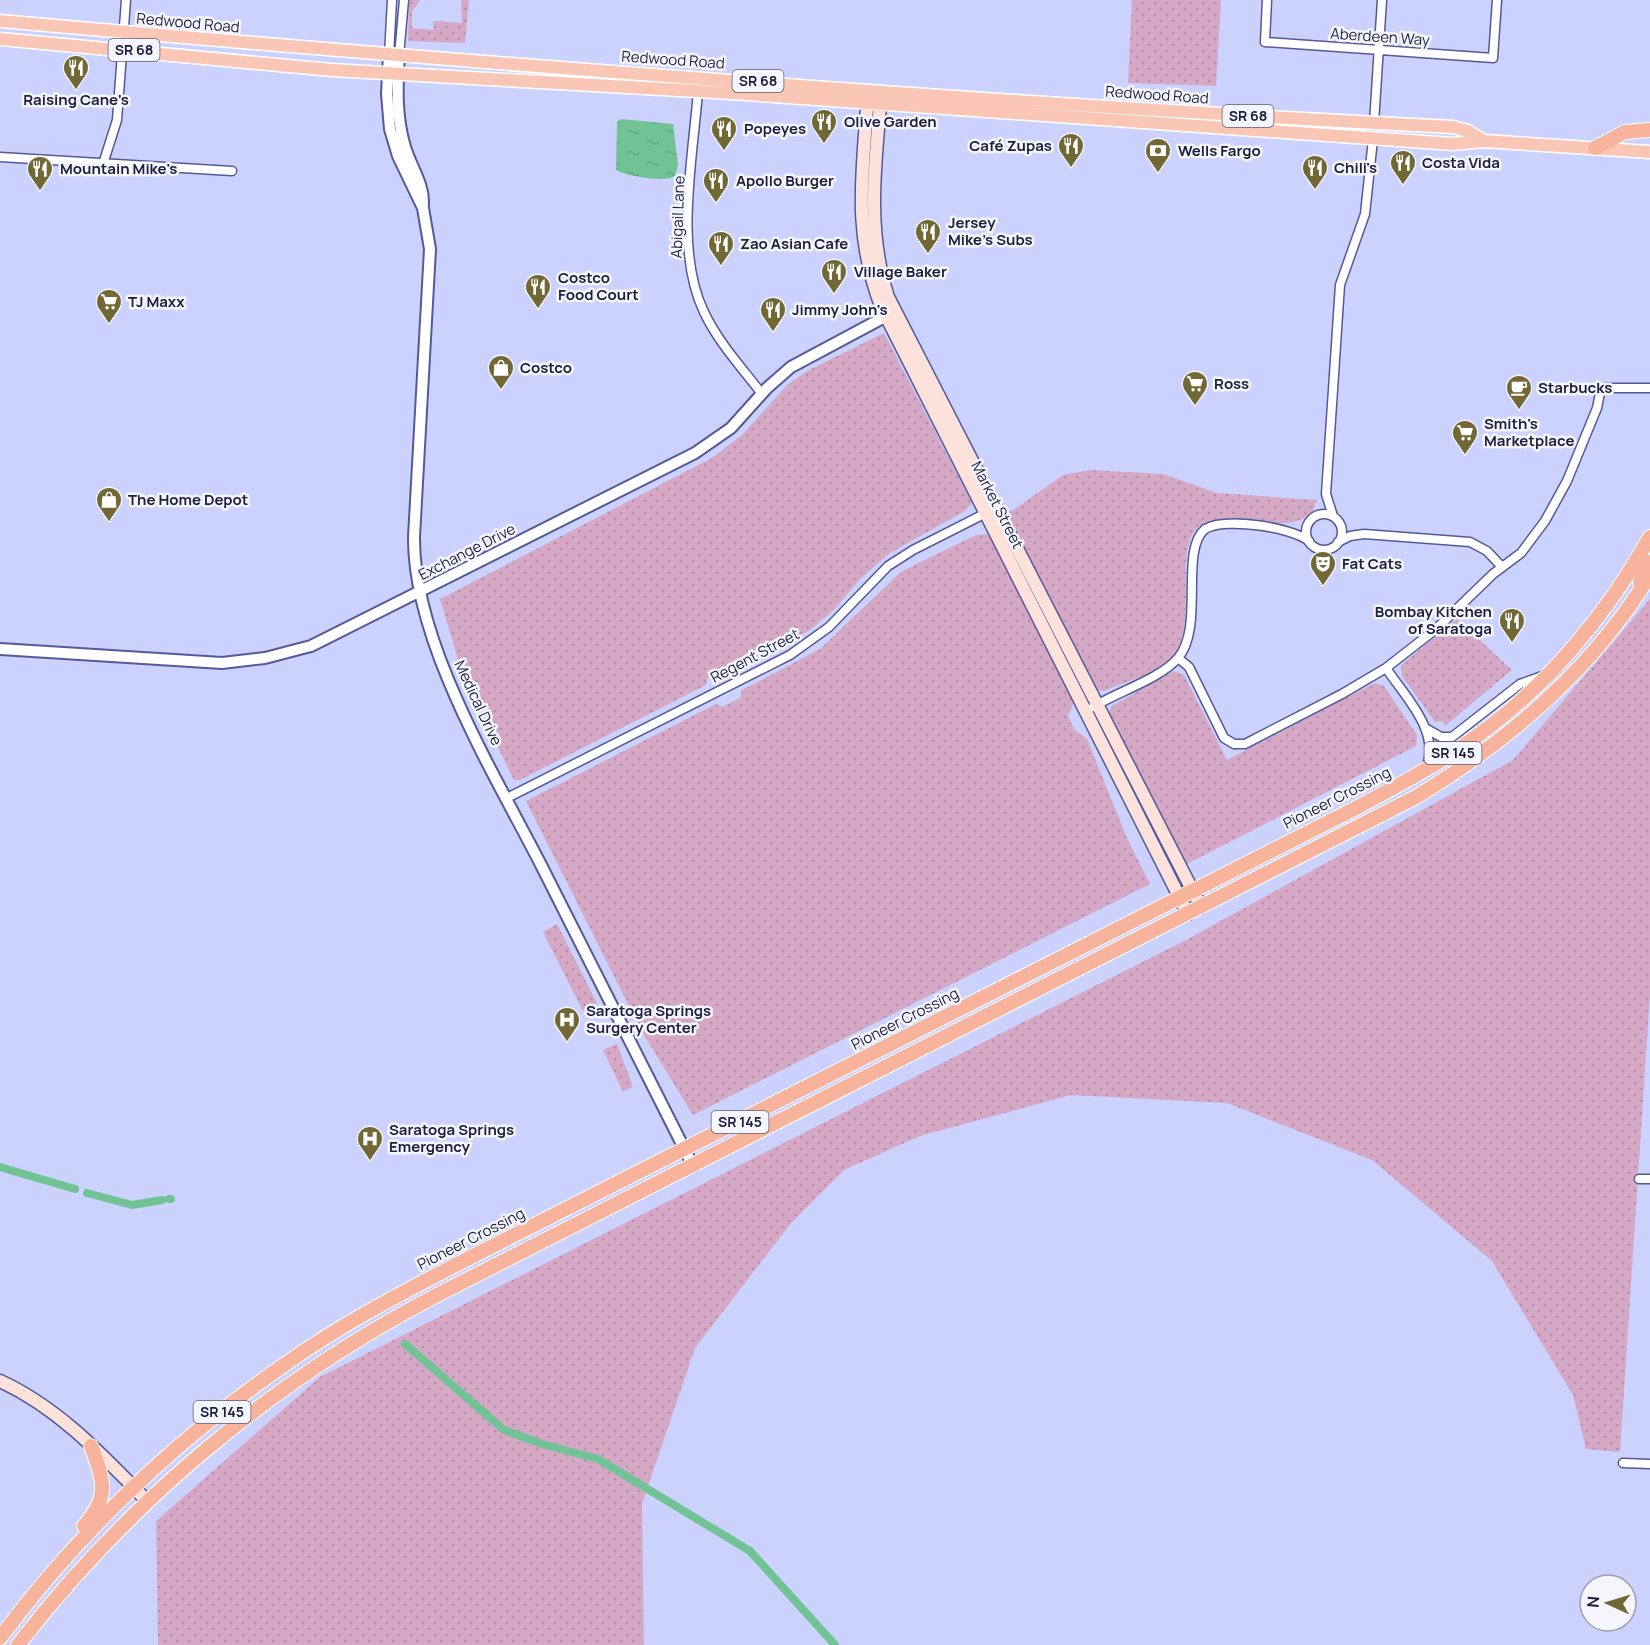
<svg xmlns="http://www.w3.org/2000/svg" width="1650" height="1645" font-family="Manrope,sans-serif">
  <style>
    .grass { fill: url(#grass-dots) }
    .water { fill: url(#water-ripples) }
    .lines { fill: none; stroke-linecap: round; stroke-linejoin: round }
    .canal { stroke: #71c396; stroke-width: 8 }
    .minor-casing { stroke: #545999; stroke-width: 11 }
    .tertiary-casing { stroke: #545999; stroke-width: 14 }
    .secondary-casing { stroke: #545999; stroke-width: 15 }
    .primary-casing { stroke: #fff; stroke-width: 15 }
    .trunk-casing { stroke: #fff; stroke-width: 16 }
    .minor { stroke: #fff; stroke-width: 8 }
    .tertiary { stroke: #fff; stroke-width: 10 }
    .secondary { stroke: #fce2da; stroke-width: 12 }
    .primary { stroke: #fac6b5; stroke-width: 12 }
    .trunk { stroke: #f8b39c; stroke-width: 14 }
    .labels { text-anchor: middle; stroke-width: 5; stroke-linejoin: round; paint-order: stroke }
    .shield { fill: #f4f5fd; stroke: #5e5f74; stroke-width: 1.5 }
    .shield-label { font-size: 14px; font-weight: bold; fill: #1d1f3a }
    .street-label { font-size: 15px; fill: #1d1f3a; stroke: #f4f5fd }
    .poi-label { font-size: 15px; font-weight: bold; fill: #1d1f3a; stroke: #f4f5fd; text-anchor: start }
  </style>
  <defs>
    <pattern id="grass-dots" width="8" height="8" patternUnits="userSpaceOnUse" patternTransform="scale(1.5)"><rect width="8" height="8" fill="#d5a8c6"/><path d="M2 2h.1M6 6h.1" fill="none" stroke="#b690ab" stroke-width="1.8" stroke-linecap="round"/></pattern>
    <pattern id="water-ripples" width="26" height="14" patternUnits="userSpaceOnUse" patternTransform="scale(1.5)"><rect width="26" height="14" fill="#71c396"/><path d="M2 4q2-2 4 0t4 0M15 11q2-2 4 0t4 0" fill="none" stroke="#61a782"/></pattern>
  </defs>
  <rect width="100%" height="100%" fill="#cbd2fd"/>
  <path class="grass" d="M409,0H420L412,12V28L433,30L434,21L462,23L461,0H469L465,43L408,41Z
    M1132,0H1221L1216,86L1128,83Z
    M884,333L972,503L965,511L890,553L859,580L834,610L810,630L734,672L725,669L707,678L706,685L700,688L520,780H514L463,676L440,599L712,458L743,434L788,384L807,371Z
    M1091,470L1163,474L1217,493L1317,500L1312,513C1279,539 1220,506 1197,528C1173,551 1200,631 1170,659C1152,675 1125,682 1104,691L1094,690L1005,517L1008,509L1012,511L1063,475Z
    M988,534L1074,702L1068,716L1074,729L1087,739L1127,838L1150,884L693,1115L642,1032L526,801L716,704L722,707L740,698L742,690L820,649L902,571L976,535Z
    M1650,599V994L1620,1452L1586,1449L1573,1395L1492,1261L1372,1160L1227,1103L1071,1095L920,1136L844,1170L791,1223L695,1348L642,1504L644,1645H158L156,1521L320,1377L1186,940L1513,760Z
    M1457,619L1512,670L1445,726L1443,721L1435,722L1402,676L1401,665Z
    M1173,671L1184,675L1227,760L1375,683L1384,686L1417,735L1416,746L1187,864L1107,715L1112,706Z
    M557,924L597,1003L583,1011L543,932Z
    M617,1044L633,1087L623,1092L603,1050Z"/>
  <path class="water" d="M621,119L673,124L678,165L675,176C665,183 627,176 616,170L617,122Z"/>
  <g class="lines">
    <path class="canal" d="M0,1167L75,1189
      M87,1193L132,1205L162,1200
      M169,1199H171
      M405,1344L504,1430L542,1444L598,1459L750,1551L835,1645"/>
    <defs>
      <path id="minor" d="M1267,0L1265,42L1493,58L1497,0
        M389,55L392,0
        M399,56L404,0
        M698,91C693,158 674,250 704,312C718,342 742,368 762,394
        M1374,123L1382,0
        M0,157L232,171
        M103,164L117,120L126,0
        M1306 532a18 18 0 1 1 36 0a18 18 0 1 1-36 0Z
        M1333,516L1326,494L1340,285L1365,214L1373,139
        M1338,542L1350,536L1364,534L1470,542L1487,551L1502,567
        M1178,658L1189,667L1224,738L1234,744H1245L1342,694L1386,668L1436,629L1493,574L1521,553L1545,521L1567,481L1597,408L1601,388H1650
        M1386,668C1406,698 1441,731 1426,769
        M1093,707C1117,692 1160,679 1178,658C1205,626 1179,551 1205,529C1226,517 1290,527 1309,541
        M1427,729L1441,737H1452L1520,684L1545,675
        M507,798L790,655L829,627L888,566L913,550L990,511
        M1639,1179H1650
        M1623,1463L1650,1464"/>
      <path id="tertiary" d="M389,55L387,94L390,129L398,156L423,208L430,249L414,537C413,640 492,770 539,861C590,963 642,1064 693,1166
        M399,56C397,87 396,117 405,147C411,167 424,184 423,204
        M0,649L222,663L265,658L311,646L695,453L731,428L767,388L791,367L892,313"/>
      <path id="secondary" d="M868,93C863,173 852,229 881,306L1188,914
        M881,95C875,164 866,230 888,297L1201,907
        M0,1381C59,1408 103,1456 148,1502"/>
      <path id="primary" d="M0,21C483,64 968,102 1453,127L1468,131L1484,141
        M0,39L332,70L732,93L1453,144L1484,141L1650,152"/>
      <path id="trunk" d="M1595,148L1625,132L1650,130
        M1640,582L1650,562
        M84,1526C110,1496 104,1481 91,1446
        M0,1638C78,1533 176,1440 284,1365C344,1322 411,1288 477,1254L1356,808C1397,786 1439,764 1477,736C1548,685 1608,613 1650,537
        M18,1645C130,1500 274,1380 437,1295L1416,797C1510,740 1593,669 1650,575"/>
    </defs>
    <use href="#minor" class="minor-casing"/>
    <use href="#tertiary" class="tertiary-casing"/>
    <use href="#secondary" class="secondary-casing"/>
    <use href="#primary" class="primary-casing"/>
    <use href="#trunk" class="trunk-casing"/>
    <use href="#minor" class="minor"/>
    <use href="#tertiary" class="tertiary"/>
    <use href="#secondary" class="secondary"/>
    <use href="#primary" class="primary"/>
    <use href="#trunk" class="trunk"/>
  </g>
  <defs>
    <symbol id="restaurant-pin" viewBox="-11 -11 22 30"><path d="M0 17L-7.5 6A9.5 9.5 0 1 1 7.5 6Z" fill="#726835" stroke="#f4f5fd"/><path d="M-5-6h1v4h1v-4h1v4h1v-4h1v5L-1.5 .5V6h-2V.5L-5-1ZM5-6V6H3V1.5H1.5Q1.5-4 5-6Z" fill="#fff"/></symbol>
    <symbol id="bank-pin" viewBox="-11 -11 22 30"><path d="M0 17L-7.5 6A9.5 9.5 0 1 1 7.5 6Z" fill="#726835" stroke="#f4f5fd"/><path d="M-6-4H6V4H-6ZM0-2.3a2.3 2.3 0 1 0 0 4.6a2.3 2.3 0 1 0 0-4.6Z" fill="#fff"/></symbol>
    <symbol id="supermarket-pin" viewBox="-11 -11 22 30"><path d="M0 17L-7.5 6A9.5 9.5 0 1 1 7.5 6Z" fill="#726835" stroke="#f4f5fd"/><path d="M-6-5.5h2.5l.6 2H6L4.5 2H-2.5L-4.4-4H-6ZM-1.5 3.2a1.3 1.3 0 1 0 .1 0ZM3 3.2a1.3 1.3 0 1 0 .1 0Z" fill="#fff"/></symbol>
    <symbol id="shop-pin" viewBox="-11 -11 22 30"><path d="M0 17L-7.5 6A9.5 9.5 0 1 1 7.5 6Z" fill="#726835" stroke="#f4f5fd"/><path d="M-5-2.5h2.3a2.7 3.5 0 0 1 5.4 0H5L5.5 6h-11ZM-1.5-2.5h3a1.5 2.3 0 0 0-3 0Z" fill="#fff"/></symbol>
    <symbol id="cafe-pin" viewBox="-11 -11 22 30"><path d="M0 17L-7.5 6A9.5 9.5 0 1 1 7.5 6Z" fill="#726835" stroke="#f4f5fd"/><path d="M-5.5-4.5H6V0H3Q3 3.5 0 3.5H-2.5Q-5.5 3.5-5.5 0ZM3-3.2v2h1.7v-2ZM-6 4.5H4V6H-6Z" fill="#fff"/></symbol>
    <symbol id="theatre-pin" viewBox="-11 -11 22 30"><path d="M0 17L-7.5 6A9.5 9.5 0 1 1 7.5 6Z" fill="#726835" stroke="#f4f5fd"/><path d="M-5-5.5Q0-4 5-5.5V0Q5 5 0 6Q-5 5-5 0ZM-3.3-2.5H-1v1.5H-3.3ZM1-2.5H3.3v1.5H1ZM-2.8 1Q0 5.5 2.8 1Z" fill="#fff"/></symbol>
    <symbol id="hospital-pin" viewBox="-11 -11 22 30"><path d="M0 17L-7.5 6A9.5 9.5 0 1 1 7.5 6Z" fill="#726835" stroke="#f4f5fd"/><path d="M-5-5h3v3.5h4V-5h3V5h-3V1.5h-4V5h-3Z" fill="#fff"/></symbol>
  </defs>
  <g fill-rule="evenodd">
    <use href="#restaurant-pin" x="61" y="53" width="30" height="40"/>
    <use href="#restaurant-pin" x="809" y="107" width="30" height="40"/>
    <use href="#restaurant-pin" x="709" y="114" width="30" height="40"/>
    <use href="#restaurant-pin" x="1056" y="131" width="30" height="40"/>
    <use href="#bank-pin" x="1143" y="136" width="30" height="40"/>
    <use href="#restaurant-pin" x="1388" y="148" width="30" height="40"/>
    <use href="#restaurant-pin" x="1300" y="153" width="30" height="40"/>
    <use href="#restaurant-pin" x="25" y="154" width="30" height="40"/>
    <use href="#restaurant-pin" x="701" y="166" width="30" height="40"/>
    <use href="#restaurant-pin" x="913" y="217" width="30" height="40"/>
    <use href="#restaurant-pin" x="706" y="229" width="30" height="40"/>
    <use href="#restaurant-pin" x="819" y="257" width="30" height="40"/>
    <use href="#restaurant-pin" x="523" y="272" width="30" height="40"/>
    <use href="#supermarket-pin" x="94" y="287" width="30" height="40"/>
    <use href="#restaurant-pin" x="758" y="295" width="30" height="40"/>
    <use href="#shop-pin" x="486" y="353" width="30" height="40"/>
    <use href="#supermarket-pin" x="1180" y="369" width="30" height="40"/>
    <use href="#cafe-pin" x="1504" y="373" width="30" height="40"/>
    <use href="#supermarket-pin" x="1450" y="418" width="30" height="40"/>
    <use href="#shop-pin" x="94" y="485" width="30" height="40"/>
    <use href="#theatre-pin" x="1308" y="549" width="30" height="40"/>
    <use href="#restaurant-pin" x="1497" y="606" width="30" height="40"/>
    <use href="#hospital-pin" x="552" y="1005" width="30" height="40"/>
    <use href="#hospital-pin" x="355" y="1124" width="30" height="40"/>
  </g>
  <g class="labels">
    <g class="shield">
      <rect x="108.5" y="39" width="51" height="22" rx="4.5"/>
      <rect x="732.5" y="70" width="51" height="22" rx="4.5"/>
      <rect x="1222.5" y="105" width="51" height="22" rx="4.5"/>
      <rect x="1424.5" y="742" width="57" height="22" rx="4.5"/>
      <rect x="711.5" y="1111" width="57" height="22" rx="4.5"/>
      <rect x="193.5" y="1401" width="57" height="22" rx="4.5"/>
    </g>
    <g class="shield-label">
      <text x="134" y="55">SR 68</text>
      <text x="758" y="86">SR 68</text>
      <text x="1248" y="121">SR 68</text>
      <text x="1453" y="758">SR 145</text>
      <text x="740" y="1127">SR 145</text>
      <text x="222" y="1417">SR 145</text>
    </g>
    <g class="street-label">
      <text transform="translate(188 23) rotate(5)" y="5">Redwood Road</text>
      <text transform="translate(1380 37) rotate(4)" y="5">Aberdeen Way</text>
      <text transform="translate(673 60) rotate(4)" y="5">Redwood Road</text>
      <text transform="translate(1157 95) rotate(4)" y="5">Redwood Road</text>
      <text transform="translate(678 217) rotate(-88)" y="5">Abigail Lane</text>
      <text transform="translate(997 505) rotate(63)" y="5">Market Street</text>
      <text transform="translate(467 552) rotate(-27)" y="5">Exchange Drive</text>
      <text transform="translate(755 656) rotate(-28)" y="5">Regent Street</text>
      <text transform="translate(478 703) rotate(65)" y="5">Medical Drive</text>
      <text transform="translate(1337 798) rotate(-27)" y="5">Pioneer Crossing</text>
      <text transform="translate(905 1019) rotate(-27)" y="5">Pioneer Crossing</text>
      <text transform="translate(471 1239) rotate(-27)" y="5">Pioneer Crossing</text>
    </g>
    <g class="poi-label">
      <text x="76" y="105" text-anchor="middle">Raising Cane's</text>
      <text x="844" y="127">Olive Garden</text>
      <text x="744" y="134">Popeyes</text>
      <text x="1052" y="151" text-anchor="end">Café Zupas</text>
      <text x="1178" y="156">Wells Fargo</text>
      <text x="1422" y="168">Costa Vida</text>
      <text x="1334" y="173">Chili's</text>
      <text x="60" y="174">Mountain Mike's</text>
      <text x="736" y="186">Apollo Burger</text>
      <text x="948" y="228">Jersey<tspan x="948" dy="17">Mike's Subs</tspan></text>
      <text x="740" y="249">Zao Asian Cafe</text>
      <text x="854" y="277">Village Baker</text>
      <text x="558" y="283">Costco<tspan x="558" dy="17">Food Court</tspan></text>
      <text x="128" y="307">TJ Maxx</text>
      <text x="792" y="315">Jimmy John's</text>
      <text x="520" y="373">Costco</text>
      <text x="1214" y="389">Ross</text>
      <text x="1538" y="393">Starbucks</text>
      <text x="1484" y="429">Smith's<tspan x="1484" dy="17">Marketplace</tspan></text>
      <text x="128" y="505">The Home Depot</text>
      <text x="1342" y="569">Fat Cats</text>
      <text x="1492" y="617" text-anchor="end">Bombay Kitchen<tspan x="1492" dy="17">of Saratoga</tspan></text>
      <text x="586" y="1016">Saratoga Springs<tspan x="586" dy="17">Surgery Center</tspan></text>
      <text x="389" y="1135">Saratoga Springs<tspan x="389" dy="17">Emergency</tspan></text>
    </g>
  </g>
  <g transform="translate(1608 1603) rotate(274)"><circle r="28" fill="#f4f5fd" stroke="#9e9faf" stroke-width="1.5"/>
  <path d="M0-4.5L10 22L0 15L-10 22Z" fill="#726835"/>
  <text y="-9" font-size="16" font-weight="bold" text-anchor="middle" fill="#1d1f3a">N</text>
  </g>
</svg>
